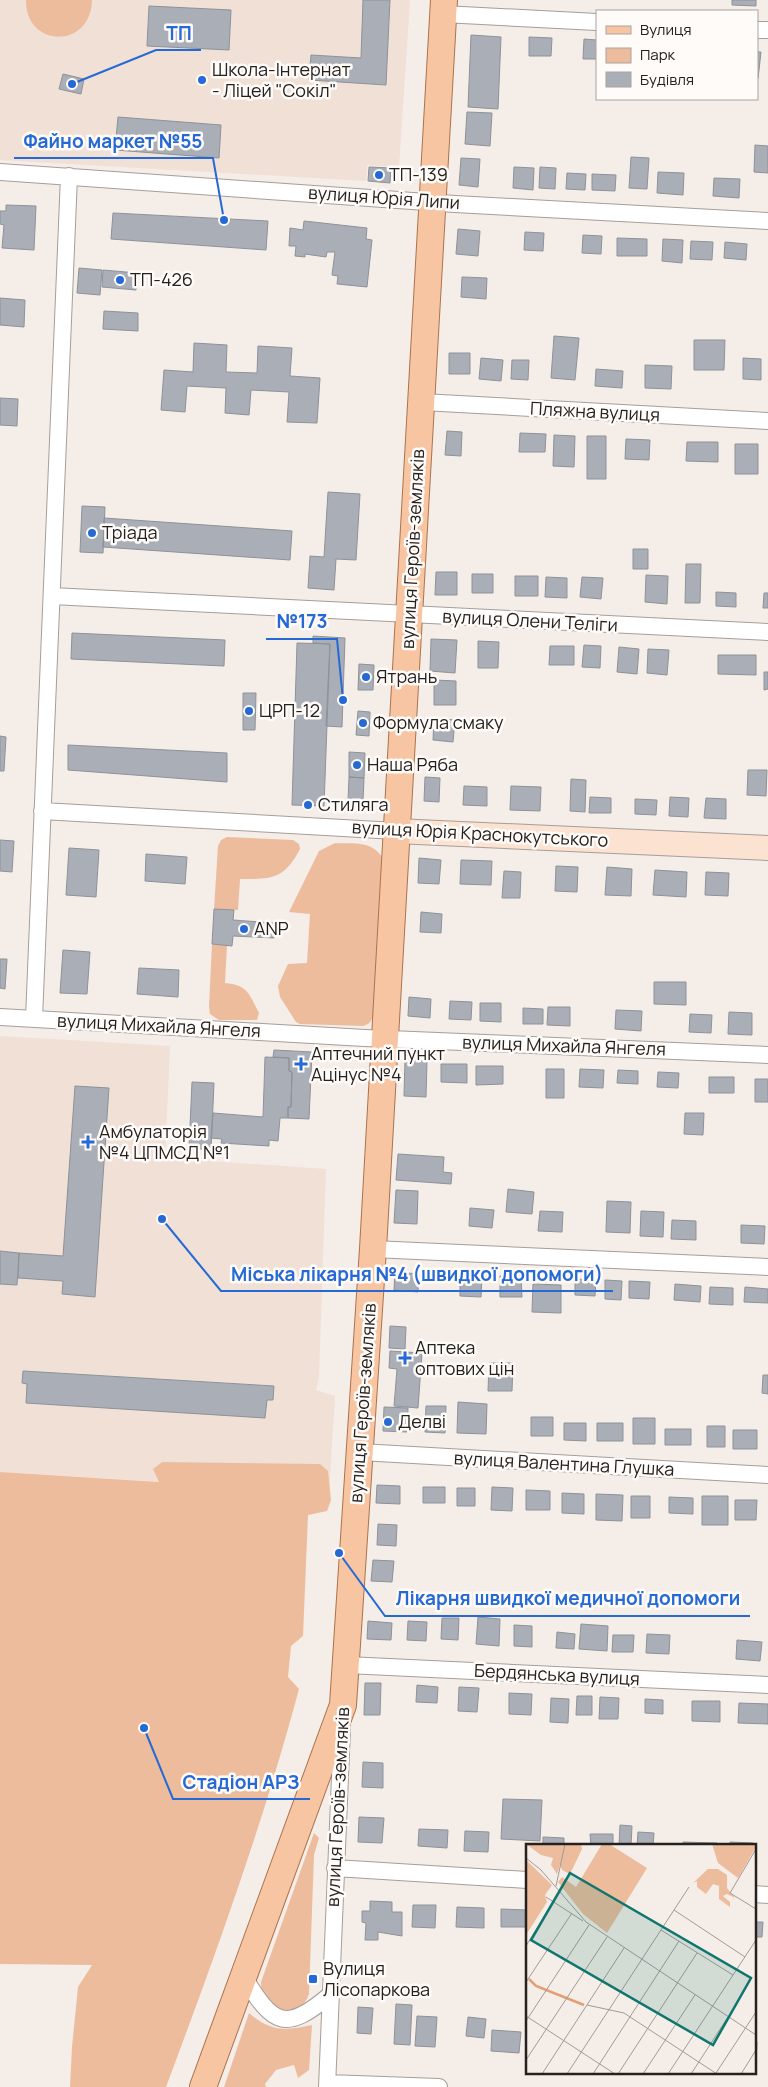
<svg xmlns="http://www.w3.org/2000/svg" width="768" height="2087" font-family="Manrope,sans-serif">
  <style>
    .built { fill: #f0e0d6 }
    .green { fill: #edbc9d }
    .building { fill: #aaafb7; stroke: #8d9299 }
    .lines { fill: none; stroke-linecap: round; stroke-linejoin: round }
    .street-casing { stroke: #a69e99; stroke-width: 18 }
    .secondary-casing { stroke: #a69e99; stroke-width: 26 }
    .primary-casing { stroke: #ab734c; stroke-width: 28 }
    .street { stroke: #fff; stroke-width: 16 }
    .secondary { stroke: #fce2d1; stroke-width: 24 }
    .primary { stroke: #f8c5a3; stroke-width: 26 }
    .poi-dot { fill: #2469d5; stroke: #fffbf9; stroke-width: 2 }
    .labels { text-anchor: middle; stroke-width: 5; stroke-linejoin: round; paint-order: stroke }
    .poi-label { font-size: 18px; fill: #24211f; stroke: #fffbf9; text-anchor: start }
    .street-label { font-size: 18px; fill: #24211f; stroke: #fffbf9 }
    .inset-river { fill: none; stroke: #e29f73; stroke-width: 2.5 }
    .inset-road { fill: none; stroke: #a19b97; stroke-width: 1 }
    .view { fill: #0f766e; fill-opacity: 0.15; stroke: #0f766e; stroke-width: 2.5 }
    .inset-edge { fill: none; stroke: #24211f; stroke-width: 2.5 }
    .leader { fill: none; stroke: #2469d5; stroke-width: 2 }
    .callout-dot { fill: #2469d5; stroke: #fffbf9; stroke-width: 2 }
    .callout-label { font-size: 19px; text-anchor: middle; font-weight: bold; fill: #2469d5; stroke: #fffbf9; stroke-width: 5; stroke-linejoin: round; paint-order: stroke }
  </style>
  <rect width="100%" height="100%" fill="#f5ede7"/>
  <path class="built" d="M0,0H410L399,167L367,165L366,181L0,160Z
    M0,1036L170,1046L165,1158L326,1169L319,1377L316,1390L335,1396L329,1492L0,1472Z"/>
  <path class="green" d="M26,0H92C91,50 25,48 26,0Z
    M227,837L293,840L299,844L300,849C284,880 271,879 240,879L238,910L214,909L218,846L221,840Z
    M335,843C354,844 371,840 383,858L374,1012C372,1020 371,1024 363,1026L300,1024L296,1022L280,997L278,986L288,964L307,963L310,914L289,912L319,851Z
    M212,944L227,945L225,983C248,985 249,994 259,1013L257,1020H219L210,1014L209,1006Z
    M162,1462L320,1464L328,1471L331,1500L327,1511L308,1515L303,1636L291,1646L288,1677L299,1689C263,1824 215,1956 166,2087H70L72,2047L78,1987L92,1965L0,1964V1472L159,1482L153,1469Z
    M314,1833L319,1838L314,1855L309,1994C298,2025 260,2009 261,1982Z
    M249,2013C271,2032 284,2031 312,2025L309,2070L298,2078L294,2065L276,2070L265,2084L266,2087H224Z"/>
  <path class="building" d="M363,0H390L386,85L309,80L311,55L361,58Z
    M732,0H756V6L732,5Z
    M149,6L231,10L229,50L147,46Z
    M471,35L501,37L498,109L468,107Z
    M529,37L552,38L551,56H529Z
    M584,39L597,40V59H583Z
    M757,52H761L758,79H757Z
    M63,74L84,79L81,94L59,89Z
    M467,112L492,113L490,146L465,144Z
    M118,117L221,125L219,158L115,150Z
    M755,145L768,146V173L754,172Z
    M631,157L649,158L647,189L629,188Z
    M461,158L480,159L478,187L459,185Z
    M369,167L391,168L390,183L368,181Z
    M514,167L534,168L533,190L513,188Z
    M540,167L556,168L555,189L539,188Z
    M658,172L684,173L683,195L657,193Z
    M567,173L586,174L585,190L566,189Z
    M592,174L616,175L615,191L592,190Z
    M714,178L740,179L739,198L713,196Z
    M6,205L36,206L34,250L2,248L4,225L0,224V211H6Z
    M113,213L268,221L266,250L111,239Z
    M304,221L367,228L366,239L372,240L367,287L337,284L338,276L332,275L335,252H327L326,257L305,254V257L295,256L296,246H289L290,228L303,230Z
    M458,229L480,231L478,256L456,254Z
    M525,232L544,233L543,251L524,250Z
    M583,235L602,236L601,254L582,253Z
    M617,238L647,239V256H617Z
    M663,239L683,240L682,263L662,261Z
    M691,241L713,242L712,260L690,259Z
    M725,242L747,244L746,260L724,258Z
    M79,268L102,270L100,295L77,293Z
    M103,270L137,273L136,290L102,287Z
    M462,277L487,278L486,299L461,297Z
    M0,298L25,300L24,327L0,325Z
    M104,311L138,313V331L103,329Z
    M554,336L579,338L575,380L551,378Z
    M694,340H725L724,370H694Z
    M194,343L227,345L226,372L257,373L258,346L292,348L290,376L320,378L317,423L287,422L289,392L251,390L249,415L225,413L226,388L187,386L185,412L161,410L164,370L193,372Z
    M449,353H470V374H449Z
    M481,358L503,360L501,381L479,379Z
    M743,358L761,359V380L743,379Z
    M512,360H529L528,380L511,379Z
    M645,365L672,366L671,389L645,388Z
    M596,369L623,371L622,388L595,386Z
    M0,398L18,399L17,426L0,425Z
    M447,431L462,432L461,456L445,455Z
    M520,433L546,434L545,452H519Z
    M554,435L575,436L574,467L553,466Z
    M587,436H606V479H587Z
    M626,439L650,440L649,460L625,459Z
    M687,442H718V462L686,461Z
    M735,444H758V474H735Z
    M328,492L360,494L356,560L336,559L334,590L308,588L310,556L324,557Z
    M82,506L105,507L103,553L80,552Z
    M104,518L292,531L290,560L103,547Z
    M633,549H648V569H633Z
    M686,564H701L700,603H685Z
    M436,572H457V595H435Z
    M472,574H493V593H472Z
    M646,575L668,576L667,604L645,602Z
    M515,576H538V596H515Z
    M546,577L567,578V598L545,597Z
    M582,577L603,578L601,599L580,597Z
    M716,592L736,593V607L716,606Z
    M764,593H768V608H763Z
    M72,633L225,640L224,666L71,659Z
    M313,636L345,638L342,727L326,726L330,644L313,643Z
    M431,639L457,640L455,673L430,671Z
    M478,641L499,642L498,668H478Z
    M297,643L330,644L324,806L292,805Z
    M584,645L601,646L600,668L582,667Z
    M550,646H574V665H549Z
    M619,647L639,649L637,674L617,672Z
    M648,649L669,650L667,675L647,673Z
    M718,655H756V675L718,674Z
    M359,664L374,665L373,690H358Z
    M764,672H768V689L764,690Z
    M434,680L456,681V705H434Z
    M243,693H256L255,730H243Z
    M358,711L370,712L369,736L356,735Z
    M434,718L455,720L453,742L433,740Z
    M0,736L6,737L4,771H0Z
    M68,745L227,753V782L68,770Z
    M349,752L365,753L364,778L349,777Z
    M748,770H767L766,796L747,795Z
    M349,777L364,778L363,801H348Z
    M425,777L440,778L439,802L424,801Z
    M571,779L586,780L585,812L570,811Z
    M464,786L487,787V806L463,805Z
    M511,786L541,787L540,811L510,810Z
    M590,797L611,798V813H589Z
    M670,797L689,798L688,817L669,816Z
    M706,798L726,799V819L704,818Z
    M635,799L657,800L656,815L635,814Z
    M0,840L14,841L12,872L0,871Z
    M69,848L99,850L96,897L66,895Z
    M146,854L187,857L185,884L145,881Z
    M419,858L441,860L439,884L418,883Z
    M461,860L492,861L491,885L460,884Z
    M556,866L578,867L577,892L555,891Z
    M607,867L632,869L631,896L605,895Z
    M655,870L687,872L686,897L653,895Z
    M504,871L521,872L520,898H502Z
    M706,872L729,873L728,896L705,895Z
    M214,909L234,910L233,920L275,923L274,938L233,936L232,946L212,944Z
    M421,912L442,914L441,933L420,932Z
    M63,950L90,952L87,994L60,993Z
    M0,959H7L5,989L0,988Z
    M139,968L179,970L178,997L137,994Z
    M654,982H686V1005L654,1004Z
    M409,997L431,999L430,1018L408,1016Z
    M450,1001L472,1002L471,1020L449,1019Z
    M480,1003H501V1022L480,1021Z
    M548,1007H570V1026L547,1025Z
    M523,1008L543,1009V1024H523Z
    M616,1010L642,1011L641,1031L615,1029Z
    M729,1012L752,1013V1035L728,1034Z
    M690,1014L712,1015L711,1033L689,1032Z
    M274,1050L312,1052L309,1119L288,1118V1107H291L292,1072L289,1071V1058L273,1057Z
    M265,1057L289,1058V1071L292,1072L291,1107H288V1118H280L278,1141L269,1140V1146L221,1143L222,1139L211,1138L213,1113L263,1117Z
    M405,1060L427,1061L426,1097L404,1096Z
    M441,1064H467V1083L441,1082Z
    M476,1066H503V1084L476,1085Z
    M546,1069H564V1098H546Z
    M580,1069L604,1070L603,1088L579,1087Z
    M618,1070L638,1071V1084L617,1083Z
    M658,1072L679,1073L678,1088L657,1087Z
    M709,1077H734V1093H709Z
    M755,1079H768V1102H755Z
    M192,1082L214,1083L211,1150L189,1148Z
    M75,1086L109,1088L95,1297L62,1294L63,1281L18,1278L19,1253L63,1256Z
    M685,1113H704L703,1135L684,1134Z
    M398,1154L444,1157L443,1172L452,1173L451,1184L396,1180Z
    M508,1189L534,1192L532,1214L506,1212Z
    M396,1190L418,1191L417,1224L394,1223Z
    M607,1201L631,1202L630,1233L606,1232Z
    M470,1208L494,1210L492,1228L469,1226Z
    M540,1211L563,1212L562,1232L538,1231Z
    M641,1211L664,1212L663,1237L640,1236Z
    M672,1220L696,1221V1240L671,1239Z
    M741,1225L765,1226L764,1244L741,1243Z
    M0,1251L19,1253L17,1285L0,1284Z
    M395,1272L419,1274L418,1292L394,1290Z
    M460,1274L482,1275L481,1297L460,1296Z
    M500,1276H521L522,1297H500Z
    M575,1279L596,1280L595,1296L575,1295Z
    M605,1280L622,1281L621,1300L605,1299Z
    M629,1281L650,1282L649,1299L629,1298Z
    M533,1284L561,1285V1313L532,1312Z
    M675,1284L701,1286L700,1302L674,1300Z
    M710,1287L733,1288V1305L709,1304Z
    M745,1287L768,1289V1303L744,1302Z
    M390,1326L406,1327L405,1349L389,1348Z
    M390,1351L422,1353L418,1408L394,1406L397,1369L389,1368Z
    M489,1363H513L512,1391H488Z
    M23,1371L274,1386L273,1400H267L265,1418L26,1403L27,1384L22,1383Z
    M763,1375H768V1394L762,1393Z
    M458,1402L487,1404L486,1434L457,1433Z
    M426,1406H446L445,1433L425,1432Z
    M384,1407L408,1408L407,1432L383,1431Z
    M531,1417H553V1436H531Z
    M633,1418H655V1444H633Z
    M564,1423H586V1441L564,1440Z
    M597,1423H623V1441H597Z
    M707,1426H725V1447H707Z
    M665,1429H691V1445H665Z
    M733,1430H757V1449H733Z
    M377,1485L400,1486V1504L376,1503Z
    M423,1487H445V1503H423Z
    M492,1487L513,1488L512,1511L491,1510Z
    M457,1488H475V1506H457Z
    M526,1490L550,1491V1510H526Z
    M562,1493L584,1494V1514L562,1513Z
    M596,1494L623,1495L622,1521L596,1520Z
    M631,1496H650V1518H631Z
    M702,1496H728V1525H702Z
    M669,1497L693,1498V1514L669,1513Z
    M735,1500H757L756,1520H735Z
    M378,1524L397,1525L396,1546L377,1545Z
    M373,1560L394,1561L392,1582L371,1581Z
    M478,1617L500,1619L499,1646L476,1644Z
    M442,1618H459L458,1640L441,1639Z
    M368,1621L392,1623L391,1640L367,1639Z
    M408,1621L427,1622L426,1641L407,1640Z
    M581,1624L608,1626L607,1651L579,1649Z
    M514,1625L532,1626V1647L514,1646Z
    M557,1632L575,1634L574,1649L556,1648Z
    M647,1634L670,1635L669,1654L646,1653Z
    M613,1635H634L633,1652H612Z
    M737,1640L762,1642L760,1661L736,1659Z
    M365,1683H381L380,1715H364Z
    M417,1685L438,1687L437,1703L416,1702Z
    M459,1687L479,1688L477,1712L458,1711Z
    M509,1693L532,1694L531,1715L509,1714Z
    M577,1696H592V1715H576Z
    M600,1697L619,1698L618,1719H599Z
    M551,1698L569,1699L568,1723L550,1722Z
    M645,1699L663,1700V1714L645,1713Z
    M692,1701H720V1722L692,1721Z
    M739,1703L768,1704V1724L738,1723Z
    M363,1762L383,1763V1788L362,1787Z
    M503,1799L542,1800L540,1841L501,1839Z
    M359,1817L384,1818L382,1843L358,1842Z
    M620,1825L632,1826L631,1846H619Z
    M419,1829L448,1830L447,1848L418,1846Z
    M465,1831L489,1832L488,1852L464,1851Z
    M638,1832L654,1833L653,1846H637Z
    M590,1834H613V1846H591Z
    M543,1837L564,1838V1846H543Z
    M683,1842L717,1843V1846H683Z
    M730,1842L753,1843V1846H730Z
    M370,1901L392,1902V1912H402V1936L378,1932V1940H365L366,1923L362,1922V1911H370Z
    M413,1905H436L435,1928L412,1927Z
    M457,1907L484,1908V1928L456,1927Z
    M501,1909L527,1910V1927H501Z
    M754,1922H763L762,1937H754Z
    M396,2004L412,2005L410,2045L394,2044Z
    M358,2007L373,2008L371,2034L357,2033Z
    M417,2016L437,2017L435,2047L415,2046Z
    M468,2017L486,2019L484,2038L466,2036Z
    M492,2030L521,2032L519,2053L491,2051Z
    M754,2042H757L756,2063L754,2062Z"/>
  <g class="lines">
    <defs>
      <path id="street" d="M443,14L597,22
        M757,30H768
        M0,172L455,204L768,221
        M422,402L768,421
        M52,596L768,632
        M42,811L396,831
        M0,1017L365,1038L768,1055
        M34,1019L69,176
        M373,1249L768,1267
        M360,1452L768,1475
        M347,1665L768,1685
        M335,1868L527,1880
        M754,1894L768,1895
        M244,1977C273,2025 285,2033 330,1995
        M328,2083L439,2087
        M327,2087L342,1729"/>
      <path id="secondary" d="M396,831L768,848"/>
      <path id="primary" d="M203,2087L343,1705L373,1249L444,0"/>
    </defs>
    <use href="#street" class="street-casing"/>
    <use href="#secondary" class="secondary-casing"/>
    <use href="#primary" class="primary-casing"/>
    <use href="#street" class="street"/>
    <use href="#secondary" class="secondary"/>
    <use href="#primary" class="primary"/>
  </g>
  <g class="poi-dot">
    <circle cx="202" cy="80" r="5"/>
    <circle cx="379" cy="175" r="5"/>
    <circle cx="120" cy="280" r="5"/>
    <circle cx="92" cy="533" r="5"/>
    <circle cx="366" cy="677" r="5"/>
    <circle cx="249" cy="711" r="5"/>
    <circle cx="363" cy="723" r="5"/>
    <circle cx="357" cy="765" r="5"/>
    <circle cx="308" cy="805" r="5"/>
    <circle cx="244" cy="929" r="5"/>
    <path d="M298.5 1056.5h5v5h5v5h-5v5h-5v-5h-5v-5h5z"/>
    <path d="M85.5 1134.5h5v5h5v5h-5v5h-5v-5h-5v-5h5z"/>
    <path d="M402.5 1350.5h5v5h5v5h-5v5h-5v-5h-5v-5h5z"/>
    <circle cx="388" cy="1422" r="5"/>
    <rect x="308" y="1974" width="10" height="10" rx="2.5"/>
  </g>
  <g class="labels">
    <g class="poi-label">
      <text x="212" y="76">Школа-Інтернат<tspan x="212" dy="21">- Ліцей "Сокіл"</tspan></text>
      <text x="389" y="181">ТП-139</text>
      <text x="130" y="286">ТП-426</text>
      <text x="102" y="539">Тріада</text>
      <text x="376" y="683">Ятрань</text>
      <text x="259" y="717">ЦРП-12</text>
      <text x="373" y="729">Формула смаку</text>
      <text x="367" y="771">Наша Ряба</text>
      <text x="318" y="811">Стиляга</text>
      <text x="254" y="935">ANP</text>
      <text x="311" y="1060">Аптечний пункт<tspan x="311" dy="21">Ацінус №4</tspan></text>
      <text x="99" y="1138">Амбулаторія<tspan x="99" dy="21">№4 ЦПМСД №1</tspan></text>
      <text x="415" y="1354">Аптека<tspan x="415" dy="21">оптових цін</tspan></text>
      <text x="398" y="1428">Делві</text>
      <text x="323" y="1975">Вулиця<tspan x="323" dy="21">Лісопаркова</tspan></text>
    </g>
    <g class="street-label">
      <text transform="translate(384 198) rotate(4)" y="6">вулиця Юрія Липи</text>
      <text transform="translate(595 412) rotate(3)" y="6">Пляжна вулиця</text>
      <text transform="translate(413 549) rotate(-87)" y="6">вулиця Героїв-земляків</text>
      <text transform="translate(530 621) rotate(3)" y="6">вулиця Олени Теліги</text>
      <text transform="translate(480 834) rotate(3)" y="6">вулиця Юрія Краснокутського</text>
      <text transform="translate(159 1026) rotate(3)" y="6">вулиця Михайла Янгеля</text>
      <text transform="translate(564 1046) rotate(2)" y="6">вулиця Михайла Янгеля</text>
      <text transform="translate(363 1403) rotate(-86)" y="6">вулиця Героїв-земляків</text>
      <text transform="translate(564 1464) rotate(3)" y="6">вулиця Валентина Глушка</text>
      <text transform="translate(557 1675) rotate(3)" y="6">Бердянська вулиця</text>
      <text transform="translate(338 1807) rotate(-87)" y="6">вулиця Героїв-земляків</text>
    </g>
  </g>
  <g transform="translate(526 1844)">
    <rect width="230" height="230" fill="#f5ede7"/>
    <path d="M0,0H55L56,5L44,30L36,26L34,21L31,30L25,21L27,14L15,11ZM76,0H83L121,24L81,89L57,70L32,38L36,33L50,43ZM186,0H230V3L212,34L192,19ZM0,16L26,41L19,51L21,58L0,91ZM182,25H192L201,31V44L209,54L201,50L197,52L204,58V63L193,55V42L187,40L180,50L171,43V37L167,39Z" fill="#edbc9d"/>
    <path class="inset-river" d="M3,135L10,142L58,161"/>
    <path class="inset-road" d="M230,5L204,49L230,65M0,14L15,26L60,78L230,191M30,42L39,0M20,53L57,77M148,66L219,113M135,86L207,131M0,102L27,58M0,138L46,69M61,161L98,169L191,230M0,172L89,230M0,177L63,81M0,216L81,93M190,229L230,168M16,230L98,104M41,230L163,43M67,230L153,97M92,230L171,109M117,230L169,151M142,230L230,96M165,230L202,173M215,230L230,206"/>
    <path class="view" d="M44,29L225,134L187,201L5,96Z"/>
    <rect width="230" height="230" class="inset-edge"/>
  </g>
  <path class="leader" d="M72 84L156 50H201M224 220L213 158H14M343 700L337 639H266M162 1219L221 1291H613M339 1553L385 1616H750M144 1728L173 1799H310"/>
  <g class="callout-dot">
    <circle cx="72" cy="84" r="5"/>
    <circle cx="224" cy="220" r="5"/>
    <circle cx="343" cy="700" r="5"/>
    <circle cx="162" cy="1219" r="5"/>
    <circle cx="339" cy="1553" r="5"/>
    <circle cx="144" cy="1728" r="5"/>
  </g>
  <g class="callout-label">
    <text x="179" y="40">ТП</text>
    <text x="113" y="148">Файно маркет №55</text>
    <text x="302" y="628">№173</text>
    <text x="417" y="1281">Міська лікарня №4 (швидкої допомоги)</text>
    <text x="568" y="1605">Лікарня швидкої медичної допомоги</text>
    <text x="241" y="1789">Стадіон АРЗ</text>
  </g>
  <rect x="596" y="10" width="162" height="90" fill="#fffbf9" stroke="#a7a4a2"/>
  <rect x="606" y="26" width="25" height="8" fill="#f8c5a3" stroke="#a7a4a2"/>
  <text x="640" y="35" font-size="15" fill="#24211f">Вулиця</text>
  <rect x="606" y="48" width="25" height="15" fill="#edbc9d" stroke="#a7a4a2"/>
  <text x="640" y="60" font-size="15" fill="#24211f">Парк</text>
  <rect x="606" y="72" width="25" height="15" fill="#aaafb7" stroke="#a7a4a2"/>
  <text x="640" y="85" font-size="15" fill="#24211f">Будівля</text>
</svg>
